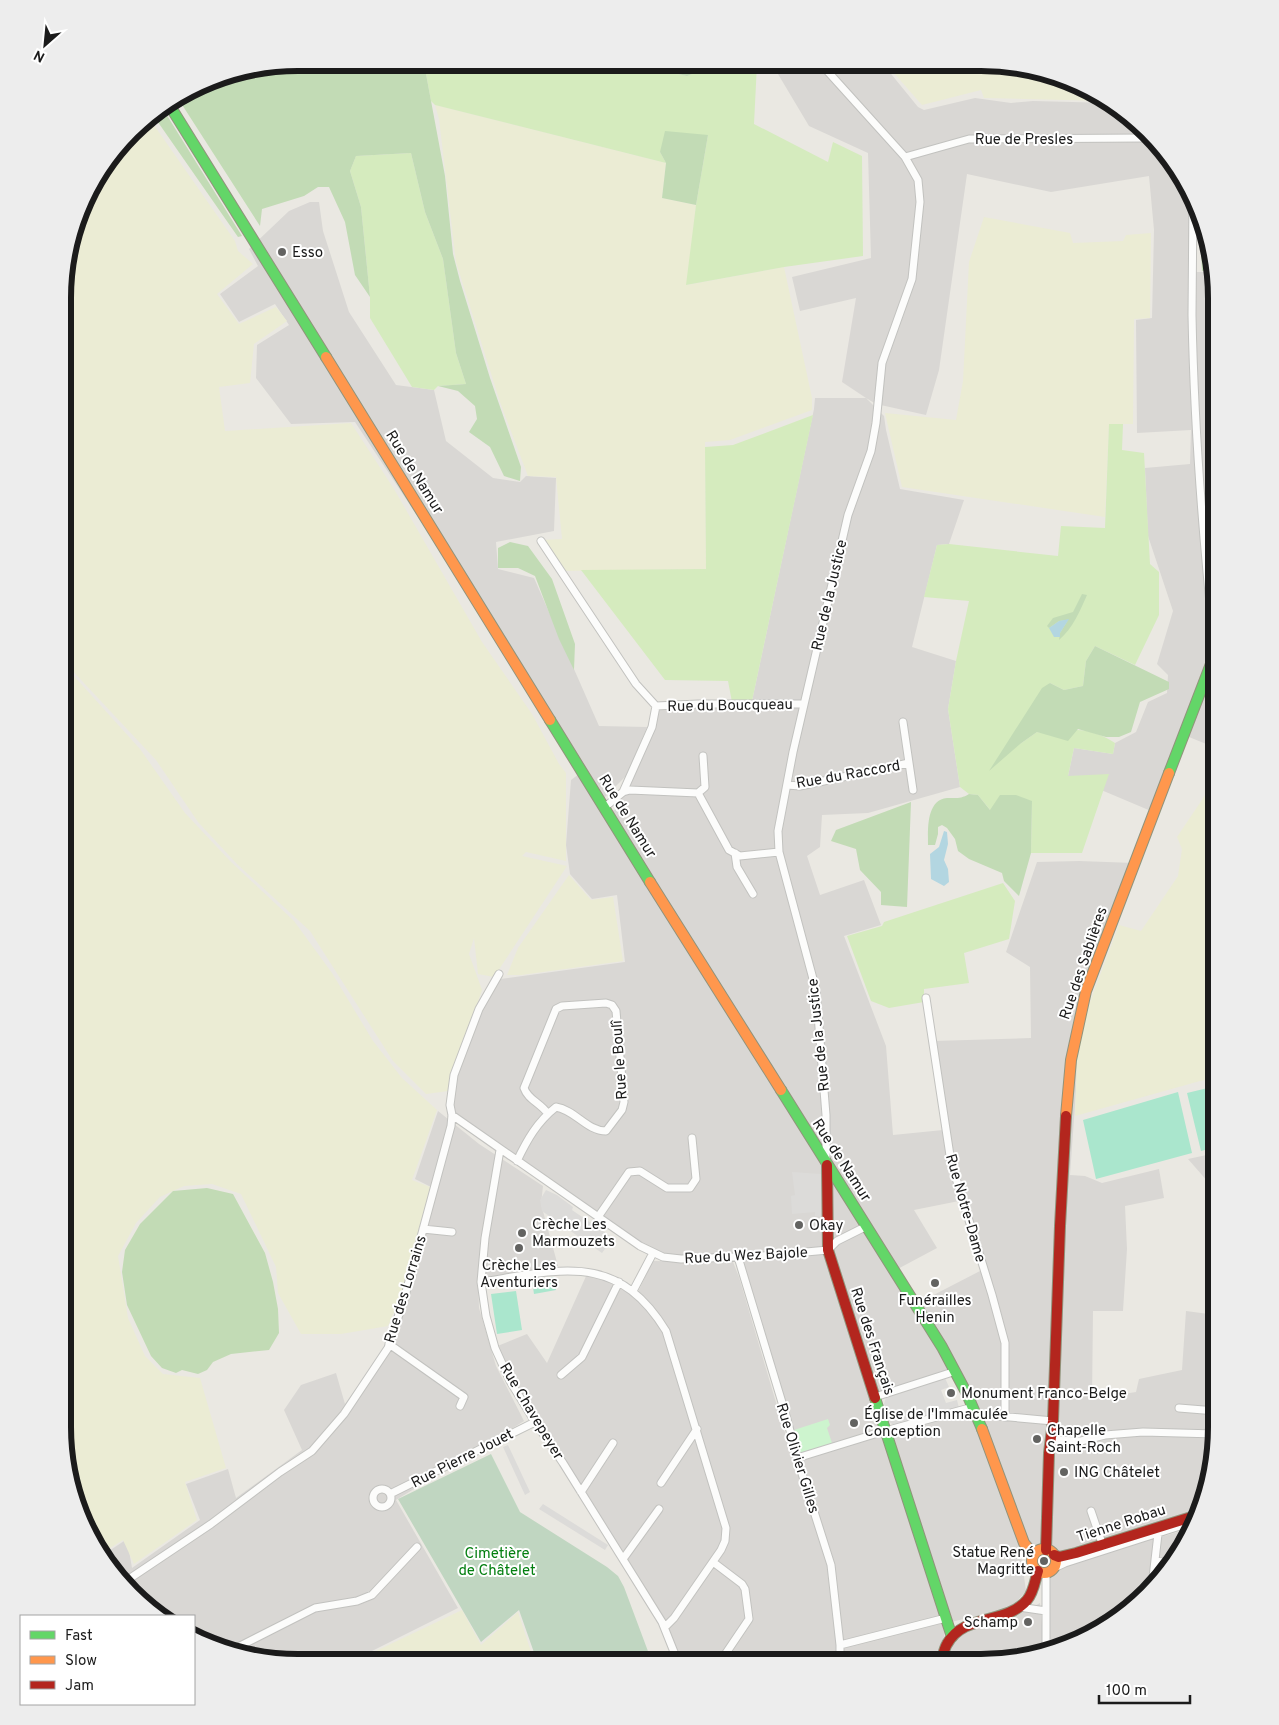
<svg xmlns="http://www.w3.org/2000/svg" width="1279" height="1725" font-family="Overpass,sans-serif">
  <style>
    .residential { fill: #d9d7d4 }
    .farmland { fill: #ebecd4 }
    .grass { fill: #d5ebbe }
    .forest { fill: #c2dbb5 }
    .cemetery { fill: #c0d6c1 }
    .park { fill: #cdf4ce }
    .pitch { fill: #aae6cd }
    .parking { fill: #dcdbd9 }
    .water { fill: #b3d6e1 }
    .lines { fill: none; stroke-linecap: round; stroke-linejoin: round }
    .street-casing { stroke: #c2c2bf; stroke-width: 9 }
    .fast-casing { stroke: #91937b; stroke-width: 12 }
    .slow-casing { stroke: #91937b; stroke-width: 12 }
    .jam-casing { stroke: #91937b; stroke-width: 12 }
    .street { stroke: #fcfcfb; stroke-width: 7 }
    .fast { stroke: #63d668; stroke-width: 10 }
    .slow { stroke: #ff974d; stroke-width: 10 }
    .jam { stroke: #b3261e; stroke-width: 10 }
    .poi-dot { fill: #636361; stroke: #fff; stroke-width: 2 }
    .labels { text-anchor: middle; stroke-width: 4; stroke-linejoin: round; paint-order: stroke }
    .street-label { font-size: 15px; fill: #1b1b1b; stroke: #fff }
    .poi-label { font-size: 15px; fill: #1b1b1b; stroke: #fff; text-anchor: start }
    .park-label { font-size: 15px; fill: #037f10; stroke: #fff }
    .rim { fill: none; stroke: #1b1b1b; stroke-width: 6 }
  </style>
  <rect width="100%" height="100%" fill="#eae8e2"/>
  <path class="residential" d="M772,64H883L918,107L924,110L975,98L1011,103L1033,101L1110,103L1124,111L1192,194L1196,210L1195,272H1210L1216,298V644L1176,750L1151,811L1068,776L1074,748L1113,754L1115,743L1136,732L1148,702L1167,693L1168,675L1157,664L1173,611L1148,536L1145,468L1190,464L1191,430L1137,433L1136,320L1152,318L1154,230L1149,176L1051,192L967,174L939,370L926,415L876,404L866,398L884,416L886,430L900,489L964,500L949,544L937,545L912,647L956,661L948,709L960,787L868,813L822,815L820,847L807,856L820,895L864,880L881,925L844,936L886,1046L893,1135L943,1130L959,1201L914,1210L937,1248L892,1272L949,1370L873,1398L882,1429L795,1458L738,1260L670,1256L647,1248L502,1156L452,1120L455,1077L478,1017L500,979L625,962L617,895L592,899L570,874L566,845L571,780L579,774L603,812L615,810L651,728L657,708L752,701L814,409L815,398H866L842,382L856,298L800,311L792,277L871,258L868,153L809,126Z
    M310,202H319L323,231L349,312L396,385L434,390L446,441L493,478L520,482L526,476L556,478L554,531L496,542L498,569L534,578L599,726L647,727L627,775L604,798L355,422L291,424L256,378L257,345L289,325L275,304L239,322L220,294L258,266L249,249L289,211Z
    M1216,662V748L1189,737Z
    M1079,861L1134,863L1081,1021L1070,1175L1085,1176L1102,1183L1159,1169L1164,1198L1125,1206L1127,1249L1123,1311H1093L1092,1399L1136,1392L1139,1379L1182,1370L1186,1311L1216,1315V1442L1199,1512L1057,1556L1030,1547L1011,1503L986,1424L920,1302L980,1271L983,1265L957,1185L934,1041L1031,1038L1030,967L1006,952L1037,862Z
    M438,1111L479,1144L543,1186L541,1204L558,1266L478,1280L479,1308L496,1366L524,1421L396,1500L458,1608L352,1661H268L194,1633V1616H160L121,1582L103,1555L127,1539L132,1568L200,1520L186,1484L228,1469L236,1498L302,1450L284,1410L301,1385L336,1373L345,1404L385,1348L409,1289L435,1189L415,1179Z
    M1216,1153V1191L1188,1159Z
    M653,1261L733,1262L739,1277L793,1460L885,1434L948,1619L938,1662H678L664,1628L581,1485L526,1414L495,1347L527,1334L547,1363L587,1274L620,1285L636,1296Z
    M971,1412L1017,1526L1026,1591L1011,1608L951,1622L891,1435L960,1413Z
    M1192,1527L1177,1558L1136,1604L1085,1638L1049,1647L1047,1583L1055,1569L1129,1544L1168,1535Z
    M1040,1603L1044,1648L981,1662H944L955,1638L975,1627L1016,1616Z"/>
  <path class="farmland" d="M886,64L1012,65L1071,80L1107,101L984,98L981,90L922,105Z
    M435,105L666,163L662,198L696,205L687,285L784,267L812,398V410L730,440L705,442L706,569L564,571L543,540L562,539L556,477L528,476L500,402L456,262L439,119Z
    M149,118L235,241L238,251L253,264L217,294L239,324L276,307L287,321L254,344L250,383L219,387L225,431L351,423L394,489L482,642L532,714L559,764L566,773V861L526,852L522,856L567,866L494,977L478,974L474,938L469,954L482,990L448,1091L426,1094L393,1061L310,931L237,864L198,822L156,760L69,667L64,654L65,267L94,181L143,121Z
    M984,217L1070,233L1073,243L1123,241L1126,235L1151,233L1150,318L1134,319L1133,424H1109L1105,517L902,487L885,413L956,420L963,381L969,262Z
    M64,665L140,749L185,813L231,862L294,921L332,973L373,1041L402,1078L437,1110L412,1180L430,1187L408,1280L388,1326L341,1334H301L278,1293L276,1267L241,1194L212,1184L184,1186L160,1197L136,1223L118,1256L128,1318L145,1356L163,1374L200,1378L226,1468L185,1482L197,1520L134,1564L123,1540L102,1553L87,1531L63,1427Z
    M1216,779V1078L1200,1081L1075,1116L1077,1054L1088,1007L1119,925L1141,931L1178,876L1182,849L1177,837Z
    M569,875L591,900L613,897L623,961L521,975H507L518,948Z
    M462,1610L481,1645L518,1612L534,1661H355Z"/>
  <path class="grass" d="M415,63H628L687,76L704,69L684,64H757L754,124L828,162L833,142L862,156L863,256L784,267L686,285L696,205L708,135L660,152L666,163L435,105L431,101L426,74Z
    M411,153L425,212L443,259L456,353L466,384L438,386L434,390L412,387L370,318V297L361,207L350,171L356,156Z
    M813,415L752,701L732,702L728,681L665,680L581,570L706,569L705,447L733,445Z
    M1109,424H1123L1122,450L1144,453L1150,564L1159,572V615L1135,665L1095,646L1086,661L1083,686L1064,690L1050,683L1020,744L1037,732C1052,735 1063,729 1077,730C1089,730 1105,736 1115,743L1113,754L1074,748L1068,776L1109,774L1082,853H1031L1032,801L991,811L978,795L969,794L960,787L948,709L956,661L969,601L924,597L937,545L949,544L1058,556L1061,526L1105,528Z
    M1003,883L1015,901L1009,939L964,953L969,983L924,989V1002L889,1008L871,1001L847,936L882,926L884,922Z"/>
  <path class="forest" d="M299,63H415L426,74L445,176L453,254L460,281L490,378L521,467L520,481L504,476L490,447L469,432L477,419L475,406L458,391L438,386L466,384L456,353L443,259L425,212L411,153L356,156L350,171L361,207L370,297L355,275L345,222L329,187H318L304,196L262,209L260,226L179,100L222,75Z
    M628,63L684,64L705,69L687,76Z
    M163,109L242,236L238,237L153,115Z
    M665,131L708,135L696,205L662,198L666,163L660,152Z
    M1200,229L1210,269L1202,271Z
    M510,542L528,546L552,579L575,644L574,670L559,639L535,576L518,568H498V548Z
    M1082,594L1087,595C1080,611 1073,628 1059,640L1060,633L1068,620L1059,621L1049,628L1047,626L1053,618L1073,612Z
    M1095,646L1169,682V689L1140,702L1131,732L1119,737H1106L1078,729L1068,741L1037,732L1020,744L989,771L1042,688L1050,683L1064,690L1083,686L1086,661Z
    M969,794L978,795L990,810L1000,795H1016L1032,801L1031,853L1019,896L1004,881L1002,873L969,859L958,851L955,839L947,828L942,825L938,827V834L935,845H928C928,830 926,800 947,798C956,798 961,799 969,794Z
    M911,802L907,907L881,905V892L860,870L856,849L831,841L836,830Z
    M207,1188L233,1194L265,1253L273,1282L278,1309L279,1333L269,1350L231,1354L213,1362L207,1370L198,1374L182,1370L176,1373L162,1368L151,1356L127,1305L122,1272L125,1250L140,1224L173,1191Z"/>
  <path class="cemetery" d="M491,1454L520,1512L607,1567L618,1576L624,1587L652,1662L537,1661L519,1610L481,1642L398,1499Z"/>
  <path class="park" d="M828,1419L830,1425L827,1428L832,1443L800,1453L794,1430Z"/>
  <path class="pitch" d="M1216,1086V1147L1201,1151L1187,1093Z
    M1178,1092L1192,1153L1096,1179L1083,1120Z
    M554,1277L556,1290L534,1294L532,1281Z
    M516,1291L522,1330L497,1334L491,1294Z"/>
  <path class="parking" d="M792,1172L821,1174L823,1217L815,1216V1212L792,1214L791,1196L795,1195Z
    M546,1190L557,1195L573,1207L572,1210L613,1238L602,1253L542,1211L540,1200Z
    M945,1378L949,1387L941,1390L946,1403L957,1400L959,1408L895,1426L888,1421L884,1404L886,1397Z
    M508,1445L530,1492L525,1495L503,1447Z
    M543,1504L608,1545L605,1550L539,1509Z"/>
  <path class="water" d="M1069,619L1060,633V637H1054L1049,628L1059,621Z
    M944,831L947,832L948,844L944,860L948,869L949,882L944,886L931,879L930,854L939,847Z"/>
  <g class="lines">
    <defs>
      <path id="street" d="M821,64L905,157L918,180L920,202L912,279L882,363L876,423L871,451L848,515L793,752L778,831L779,852L816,990L826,1115V1161
        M905,157L969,139L1146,138
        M1193,198C1193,237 1192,276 1192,315C1194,421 1202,528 1213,633L1216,640
        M541,541L636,684L656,706
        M656,706L698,704H804
        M903,722L913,790
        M787,785L800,786L909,763
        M623,792L652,727L656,706
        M698,793L705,787L703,756
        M605,807L623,792L630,790L698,793L729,850L740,856L779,852
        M735,853L737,867L753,894
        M926,998L951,1162L992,1295L1005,1343V1417
        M452,1115L640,1246L663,1257L681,1259L762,1256L828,1250L837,1241L867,1226
        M500,1150L485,1238L481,1282L486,1316L495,1348L510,1381L535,1422L563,1463L662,1622L678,1662
        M517,1161C527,1140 537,1122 556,1107C575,1110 587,1131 606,1131L622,1110L624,1102L616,1011L612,1005L606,1003L562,1006L556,1009L524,1088C528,1100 541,1103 548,1114
        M598,1217L629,1172L640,1171L667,1188H690L696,1179L692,1138
        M423,1229L452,1232
        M738,1257L787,1419L797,1458L831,1565L840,1645V1662
        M481,1282C560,1270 617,1251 666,1331L726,1528L725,1541L721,1550L674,1618L665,1627
        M633,1291L653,1253
        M389,1344L464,1397L460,1406
        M561,1375L582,1357L619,1282
        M875,1397L956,1371
        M1179,1408L1216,1411
        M976,1414L1053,1421
        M1051,1440L1081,1441L1105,1435L1143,1432L1216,1434
        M797,1458L878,1433L973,1407
        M661,1483L697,1429
        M373 1498a9 9 0 1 1 18 0a9 9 0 1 1-18 0Z
        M581,1492L613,1443
        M390,1494L535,1422
        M1091,1511L1103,1546
        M623,1559L659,1509
        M1155,1561L1172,1563
        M713,1562L742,1584L745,1589L749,1619L720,1662
        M1052,1569L1065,1563L1180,1526
        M1046,1573V1647
        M123,1583L211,1524L280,1472L312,1451L344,1414L388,1348L405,1296L451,1126L452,1115L450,1105L454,1075L479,1009L499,974
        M1152,1586L1158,1534
        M1019,1607L1046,1611
        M840,1645L946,1618
        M236,1648L315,1608L357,1601L372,1595L417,1547"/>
      <path id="fast" d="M170,106L326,357
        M550,720L650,882
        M1169,773L1216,651
        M781,1090L942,1347L967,1394L982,1429
        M875,1398L952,1637"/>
      <path id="slow" d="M326,357L550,720
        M650,882L781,1090
        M1066,1116L1071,1060L1086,991L1169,773
        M982,1429L1024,1543L1034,1555
        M1032 1561a12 12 0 1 1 24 0a12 12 0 1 1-24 0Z"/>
      <path id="jam" d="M827,1165L828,1250L875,1398
        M1046,1550L1049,1453L1053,1421L1060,1226L1066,1116
        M1054,1555L1059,1557L1076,1553L1198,1515
        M941,1662C943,1656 944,1649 947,1644C964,1613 1006,1625 1027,1600C1034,1592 1035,1580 1038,1571"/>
    </defs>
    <use href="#street" class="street-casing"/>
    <use href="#fast" class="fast-casing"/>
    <use href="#slow" class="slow-casing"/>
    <use href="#jam" class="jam-casing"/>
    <use href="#street" class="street"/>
    <use href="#fast" class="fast"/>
    <use href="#slow" class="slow"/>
    <use href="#jam" class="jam"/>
  </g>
  <g class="poi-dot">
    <circle cx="282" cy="252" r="5"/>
    <circle cx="799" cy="1225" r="5"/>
    <circle cx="522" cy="1233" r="5"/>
    <circle cx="519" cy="1248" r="5"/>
    <circle cx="935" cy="1283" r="5"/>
    <circle cx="951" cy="1393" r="5"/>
    <circle cx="854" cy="1423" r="5"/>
    <circle cx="1037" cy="1439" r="5"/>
    <circle cx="1064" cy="1472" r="5"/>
    <circle cx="1044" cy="1561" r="5"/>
    <circle cx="1028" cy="1622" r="5"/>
  </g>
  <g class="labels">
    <g class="street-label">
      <text x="1024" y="144">Rue de Presles</text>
      <text transform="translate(415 472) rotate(58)" y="5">Rue de Namur</text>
      <text transform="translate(829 595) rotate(-77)" y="5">Rue de la Justice</text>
      <text transform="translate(730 705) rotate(-1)" y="5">Rue du Boucqueau</text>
      <text transform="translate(848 774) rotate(-10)" y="5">Rue du Raccord</text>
      <text transform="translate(628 816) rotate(58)" y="5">Rue de Namur</text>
      <text transform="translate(1083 963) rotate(-71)" y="5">Rue des Sablières</text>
      <text transform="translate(818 1035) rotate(-96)" y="5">Rue de la Justice</text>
      <text transform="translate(619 1060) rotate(-94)" y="5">Rue le Boulî</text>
      <text transform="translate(842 1160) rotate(57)" y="5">Rue de Namur</text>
      <text transform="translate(966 1208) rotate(74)" y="5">Rue Notre-Dame</text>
      <text transform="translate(746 1255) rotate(-3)" y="5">Rue du Wez Bajole</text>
      <text transform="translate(405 1289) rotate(-73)" y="5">Rue des Lorrains</text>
      <text transform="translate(873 1341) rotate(72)" y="5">Rue des Français</text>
      <text transform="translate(532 1411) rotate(59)" y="5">Rue Chavepeyer</text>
      <text transform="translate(462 1458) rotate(-27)" y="5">Rue Pierre Jouet</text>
      <text transform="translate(798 1458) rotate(73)" y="5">Rue Olivier Gilles</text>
      <text transform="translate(1121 1523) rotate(-18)" y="5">Tienne Robau</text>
    </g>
    <g class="poi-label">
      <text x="292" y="257">Esso</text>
      <text x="532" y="1229">Crèche Les<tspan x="532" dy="17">Marmouzets</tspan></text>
      <text x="809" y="1230">Okay</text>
      <text x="519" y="1270" text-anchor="middle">Crèche Les<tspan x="519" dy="17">Aventuriers</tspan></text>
      <text x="935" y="1305" text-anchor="middle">Funérailles<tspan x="935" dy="17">Henin</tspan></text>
      <text x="961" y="1398">Monument Franco-Belge</text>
      <text x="864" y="1419">Église de l'Immaculée<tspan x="864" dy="17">Conception</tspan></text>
      <text x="1047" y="1435">Chapelle<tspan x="1047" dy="17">Saint-Roch</tspan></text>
      <text x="1074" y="1477">ING Châtelet</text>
      <text x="1034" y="1557" text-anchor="end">Statue René<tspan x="1034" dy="17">Magritte</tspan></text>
      <text x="1018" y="1627" text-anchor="end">Schamp</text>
    </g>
    <g class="park-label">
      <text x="497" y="1558">Cimetière<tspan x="497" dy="17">de Châtelet</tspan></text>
    </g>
  </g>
  <path d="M0 0H1279V1725H0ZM298 71H981A227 227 0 0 1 1208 298V1427A227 227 0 0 1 981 1654H298A227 227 0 0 1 71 1427V298A227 227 0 0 1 298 71Z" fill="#ededed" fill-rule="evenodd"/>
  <path class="rim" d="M298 71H981A227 227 0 0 1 1208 298V1427A227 227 0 0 1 981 1654H298A227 227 0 0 1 71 1427V298A227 227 0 0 1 298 71Z"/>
  <rect x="20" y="1615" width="175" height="90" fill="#ffffff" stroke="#a4a4a4"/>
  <rect x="30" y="1631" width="25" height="8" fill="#63d668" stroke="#a4a4a4"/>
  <text x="65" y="1640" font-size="15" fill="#1b1b1b">Fast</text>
  <rect x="30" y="1656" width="25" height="8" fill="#ff974d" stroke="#a4a4a4"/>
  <text x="65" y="1665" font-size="15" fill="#1b1b1b">Slow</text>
  <rect x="30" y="1681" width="25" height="8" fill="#b3261e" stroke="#a4a4a4"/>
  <text x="65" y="1690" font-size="15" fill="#1b1b1b">Jam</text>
  <g transform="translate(45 45) rotate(207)" stroke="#ffffff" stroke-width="4" paint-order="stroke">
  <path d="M0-4L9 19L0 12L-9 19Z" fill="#1b1b1b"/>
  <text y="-8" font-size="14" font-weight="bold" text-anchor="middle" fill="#1b1b1b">N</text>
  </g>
  <path d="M1099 1695v8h91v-8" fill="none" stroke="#1b1b1b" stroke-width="2.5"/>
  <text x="1106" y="1695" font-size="15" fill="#1b1b1b" stroke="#ffffff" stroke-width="4" paint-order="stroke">100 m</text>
</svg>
